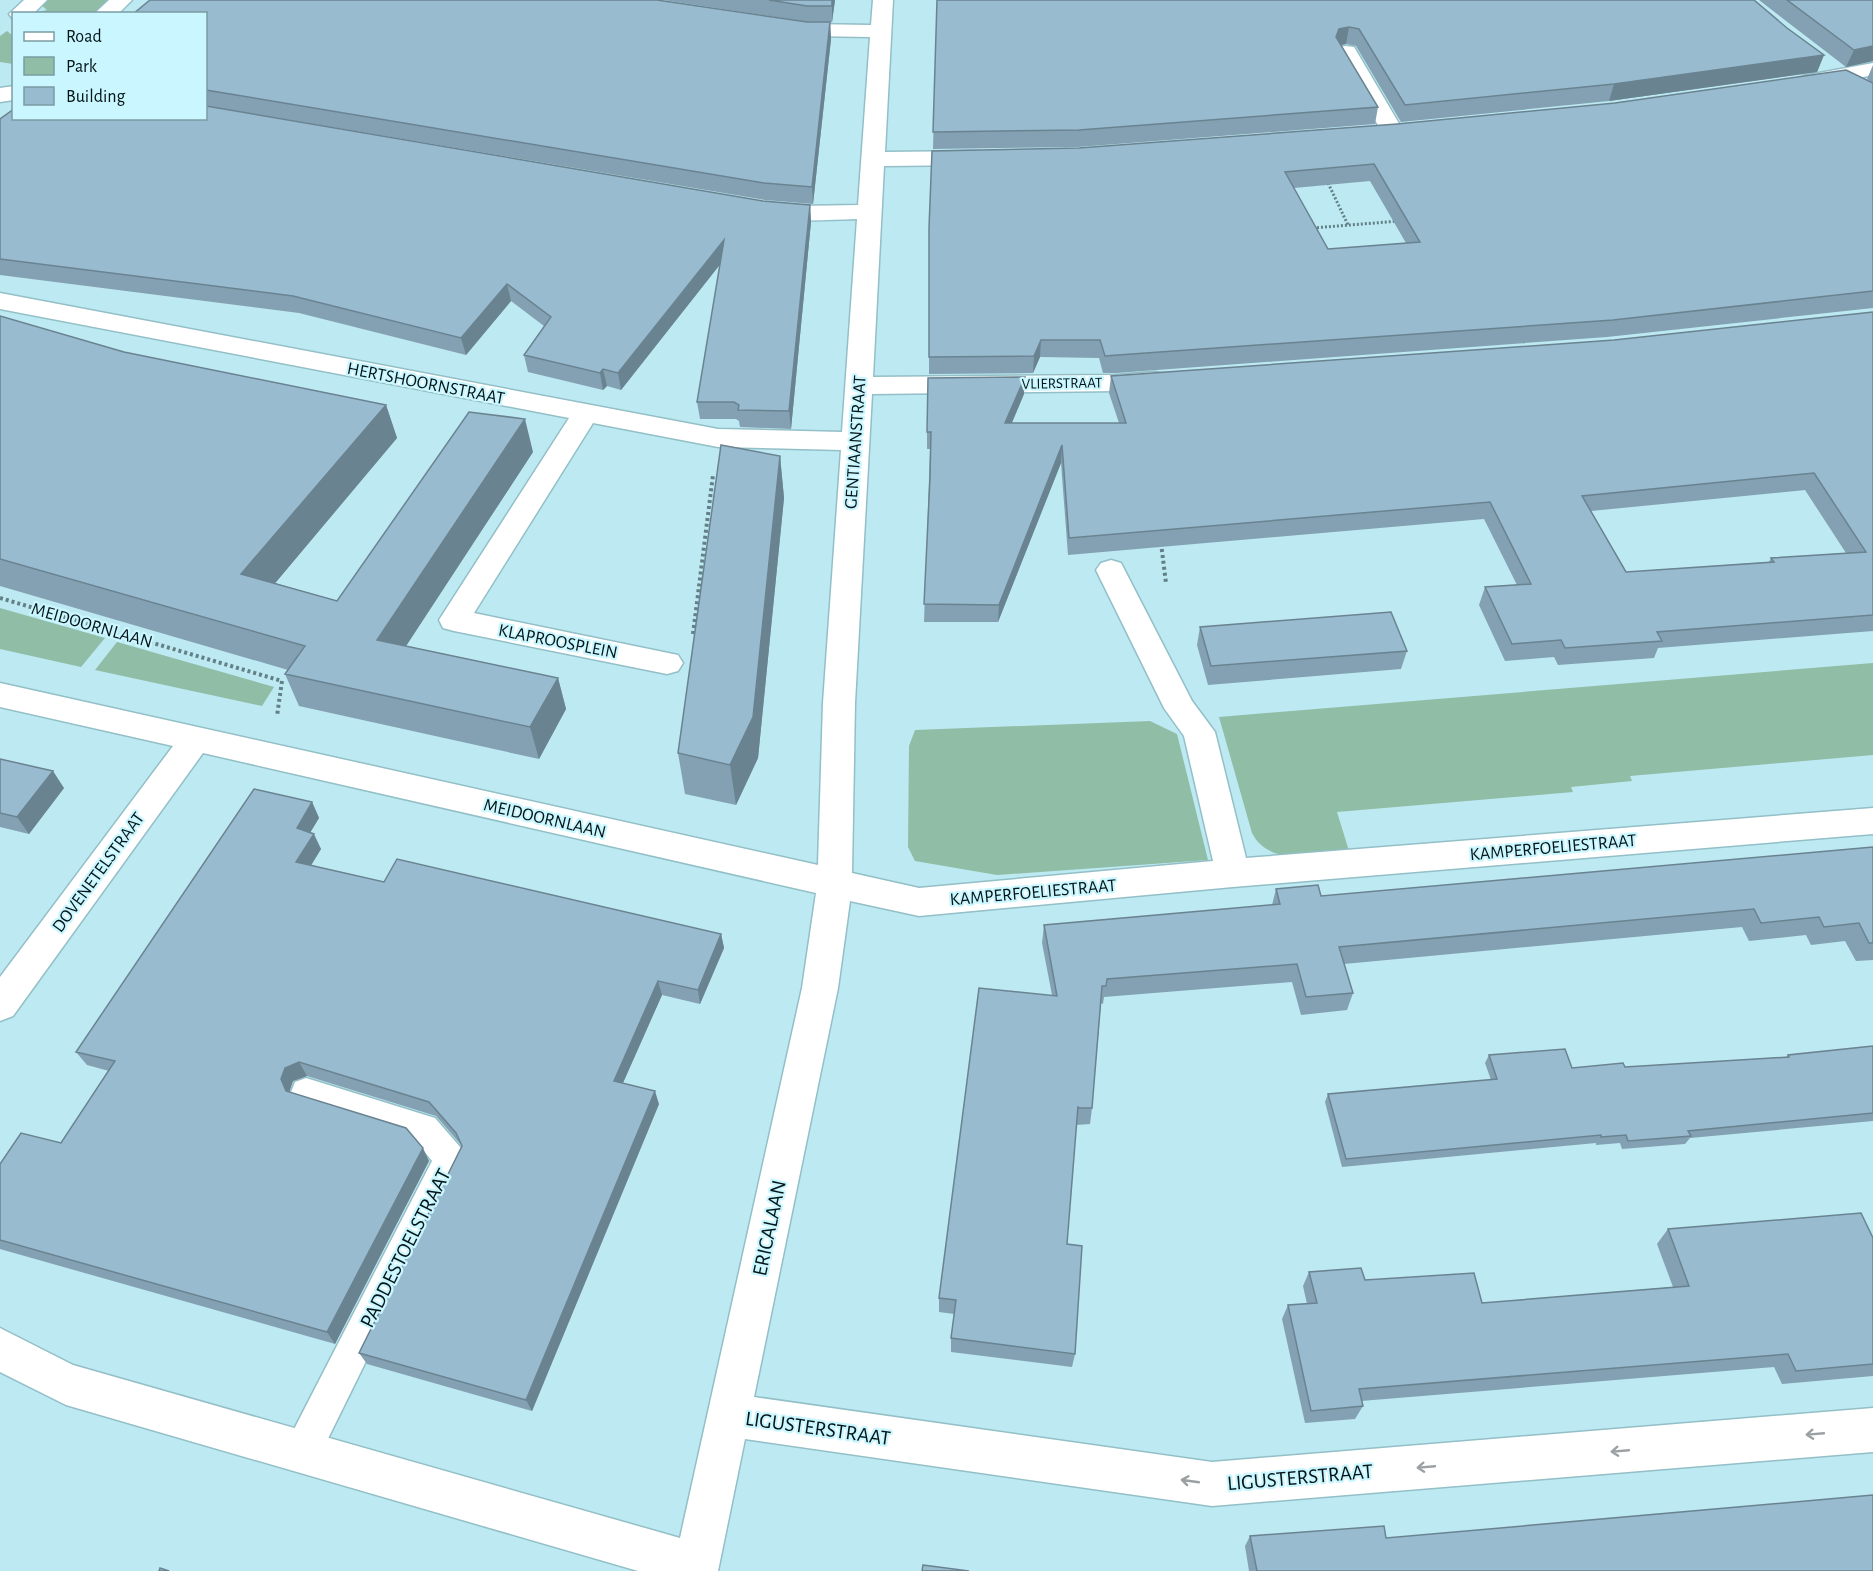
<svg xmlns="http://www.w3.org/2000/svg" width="1873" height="1571" font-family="'Alegreya Sans',sans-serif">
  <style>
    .green { fill: #90bda5 }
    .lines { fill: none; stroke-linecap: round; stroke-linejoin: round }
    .service-casing { stroke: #93bfc7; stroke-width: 3 }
    .pedestrian-casing { stroke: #93bfc7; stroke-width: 3 }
    .minor-casing { stroke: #93bfc7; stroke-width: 3 }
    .path-far1 { stroke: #628086; stroke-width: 3; stroke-dasharray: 2 2; stroke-linecap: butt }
    .path { stroke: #628086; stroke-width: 4; stroke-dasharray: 3 3; stroke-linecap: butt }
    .service { fill: #fff; fill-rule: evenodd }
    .pedestrian { fill: #fff; fill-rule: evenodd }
    .minor { fill: #fff; fill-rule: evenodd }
    .wall { fill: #83a1b2; fill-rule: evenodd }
    .shaded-wall { fill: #6a8391 }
    .building { fill: #98bbcf; stroke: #6a8391; stroke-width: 1.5; fill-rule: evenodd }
    .oneway { stroke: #9ba1a2 }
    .labels { text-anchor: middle; stroke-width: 4.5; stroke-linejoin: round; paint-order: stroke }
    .far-street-label { font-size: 15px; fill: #041417; stroke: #caf7ff }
    .street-label { font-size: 18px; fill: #041417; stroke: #caf7ff }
    .near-street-label { font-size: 21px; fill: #041417; stroke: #caf7ff }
  </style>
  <rect width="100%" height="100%" fill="#bde9f2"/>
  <path class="green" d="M48,0H111L95,13L30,14L47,10L41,5Z
    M7,31L13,36V64L0,62V36Z
    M0,608L105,638L81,667L0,649Z
    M117,642L274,687L262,706L95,670Z
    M1873,663V755L1630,776L1632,781L1571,787L1573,792L1337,812L1349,851C1317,854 1270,868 1252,833L1219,717Z
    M1150,721L1177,734L1208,860L997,875L915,861L908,847L909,746L915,730Z"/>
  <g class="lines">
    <defs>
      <path id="service" d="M306,1078L435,1118L461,1148L466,1158L315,1465L302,1470L289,1465L284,1452L289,1439L432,1161L414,1139L295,1102L291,1092L295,1082Z"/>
      <path id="pedestrian" d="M1346,46L1354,47L1357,52L1404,132L1401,137L1393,139L1385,137L1382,132L1335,52L1338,47Z"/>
      <path id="minor" d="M24,0H47L33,14H14V19L12,18L9,14Z
        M109,0H132L118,14H94Z
        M873,0H893L885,152L977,151L985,153L989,158L985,163L977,165L884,166L873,377L1116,375L1155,372L1164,374L1168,380L1164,386L1116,391L872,394L855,703L852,873L919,888L1213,861L1184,736L1164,708L1096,570L1101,563L1111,560L1121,563L1192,701L1215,732L1246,858L1873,808V834L1233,887L919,916L850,901L838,988L754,1397L1212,1462L1873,1408V1452L1212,1506L745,1439L718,1571H638L66,1405L0,1372V1328L73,1365L680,1538L802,988L816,893L203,753L13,1016L0,1021V977L173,746L0,707V683L818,865L823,703L841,450L718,447L593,423L474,613L678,655L683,663L678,671L667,674L454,631L443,628L439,620L569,418L0,309V293L718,429L842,432L857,219C824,220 790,223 758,215L754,210L758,205L766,203L799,206L858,205L870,37L808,36L778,31L775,27L778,23L785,21L808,24L871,25Z
        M1873,63V75L1811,88L1803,86L1800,81L1803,76Z
        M14,86V100L0,102V88Z"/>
    </defs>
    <use href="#service" class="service-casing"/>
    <use href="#pedestrian" class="pedestrian-casing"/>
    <use href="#minor" class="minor-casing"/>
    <path class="path-far1" d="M1328,183L1348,225
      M1313,228L1399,221"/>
    <path class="path" d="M1161,543L1166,583
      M0,598L282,681L277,716
      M693,634L713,475"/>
    <use href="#service" class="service"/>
    <use href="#pedestrian" class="pedestrian"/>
    <use href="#minor" class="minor"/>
  </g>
  <path class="wall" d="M663,0H835L832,22H808Z
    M937,0L1787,28L1824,55L1817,72L1609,101L1401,122L1356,46L1346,44L1341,45L1378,107L1375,124L1078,147L933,149Z
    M1759,0H1873V61L1846,67Z
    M206,14L830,22L831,39L813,204L765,200L206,106L763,201L810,205L811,222L791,429L740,427L739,421L736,419H700L697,402L720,264L621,390L607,386L603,390L528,372L524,355L544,326L511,301L466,355L299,313L0,275V119L206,118Z
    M1873,65V308L1607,337L1116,373H1103L1099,358L1040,357L1033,373L929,374V228L1079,148L1397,124L1870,81L1867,79ZM1370,181L1406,243L1328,249L1294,188Z
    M1873,312V631L1658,648L1654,658L1558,665L1554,657L1505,661L1479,605L1485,587L1517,585L1484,519L1068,555L1061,463L998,622H924L930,449H927V432L1024,394L1012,423H1119L1109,393L1111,376L1614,340ZM1805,490L1846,553L1771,558L1769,562L1626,572L1591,511Z
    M0,316L124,352L386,405L397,438L275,583L337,601L533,452L406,646L558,678L566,709L539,759L299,706L285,674L288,670L0,586Z
    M780,456L784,498L758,758L736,805L685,794L678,753Z
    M1200,627L1407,651L1401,669L1208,685L1197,645Z
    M0,759L64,788L29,834L0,827Z
    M312,802L319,818L310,832L321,849L311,865L384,882L721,934L724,948L700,1004L662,995L623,1083L659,1104L532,1411L367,1364L359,1353L462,1146L436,1116L307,1076L293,1081L289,1092L429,1161L335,1344L0,1249V1164L61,1143L109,1071L87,1065L76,1052Z
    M1873,847V960L1856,961L1845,941L1811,945L1806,935L1749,941L1742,927L1344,964L1353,993L1347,1010L1301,1015L1292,982L1104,997L1103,1004L1101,1003L1092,1108L1090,1124L1076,1125L1067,1244L1075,1354L1072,1367L951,1352V1338L954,1314L939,1312V1298L1052,995L1042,943L1044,925L1272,905L1276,889L1321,896Z
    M1873,1046V1121L1690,1138L1685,1144L1622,1149L1620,1143L1596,1145V1143L1342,1167L1325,1102L1328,1094L1491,1080L1485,1063L1489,1055L1572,1068L1625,1067L1786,1057L1788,1055Z
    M1668,1229L1873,1238V1376L1782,1384L1774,1367L1361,1401L1363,1406L1355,1419L1305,1423L1282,1319L1288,1305L1307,1304L1303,1286L1309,1272L1365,1280L1482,1303L1673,1287L1657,1244Z
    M1250,1536L1386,1538L1873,1571H1249L1245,1546Z"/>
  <path class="shaded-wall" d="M832,0H835L832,22Z
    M830,22L831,39L813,204L812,187Z
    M1349,27L1346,44L1336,46V37L1339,29Z
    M1873,46V61L1846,67L1854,50Z
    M1824,55L1817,72L1609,101L1614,84Z
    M810,205L811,222L791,429L789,411Z
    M724,240L726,257L621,390L618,373Z
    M507,284L511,301L466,355L461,338Z
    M1041,340L1040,357L1033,373L1034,356Z
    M603,369L607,386L603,390L600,373Z
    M1025,377L1024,394L1004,441L1005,423Z
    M386,405L397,438L256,606L241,574Z
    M525,419L533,452L389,672L377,640Z
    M1062,445L1061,463L998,622L999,605Z
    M780,456L784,498L758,758L736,805L730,765Z
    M558,678L566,709L539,759L530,727Z
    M53,771L64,788L29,834L17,817Z
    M312,802L319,818L304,843L297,828Z
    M314,834L321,849L304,877L296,862Z
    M721,934L724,948L700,1004L698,990Z
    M658,981L662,995L618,1094L614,1081Z
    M299,1062L307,1076L293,1081L289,1093L286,1091L281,1079L285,1068Z
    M655,1091L659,1104L532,1411L526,1400Z
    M423,1148L429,1161L335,1344L327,1332Z"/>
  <path class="building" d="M150,0H657L807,22H830L812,187L764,183L206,90V14H133Z
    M769,0H832V6H807Z
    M937,0H1754L1787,28L1824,55L1614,84L1405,105L1359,29L1349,27L1339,29L1336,37L1378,107L1079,130L933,132Z
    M1787,0H1873V46L1854,50Z
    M1846,70L1873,83V291L1613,320L1118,355L1105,356L1100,340H1041L1034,356L929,357V228L932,151L1079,148L1397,124L1615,103ZM1374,164L1420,242L1328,249L1285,172Z
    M206,106L763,201L810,205L789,411L738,410L739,405L734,402H697L724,240L618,373L603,369L600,373L524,355L551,317L507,284L461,338L293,296L0,259V119L14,109V118H206Z
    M1873,312V615L1657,632L1662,641L1565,648L1561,640L1512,644L1485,587L1531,584L1490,502L1069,538L1062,445L999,605L924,604L930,478L931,432H927L928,378L1025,377L1005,423H1126L1111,376L1614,340ZM1814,473L1866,552L1771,558L1774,562L1626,572L1582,496Z
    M0,316L124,352L386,405L241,574L337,601L469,412L525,419L377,640L558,678L530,727L285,674L305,646L0,559Z
    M721,445L780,456L753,717L730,765L678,753Z
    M1391,612L1407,651L1211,666L1200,627Z
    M0,759L53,771L17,817L0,813Z
    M254,789L312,802L297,828L314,834L296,862L384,882L397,859L721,934L698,990L658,981L614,1081L655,1091L526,1400L359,1353L462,1146L456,1133L429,1102L299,1062L285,1068L281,1079L286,1091L406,1128L423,1148L327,1332L0,1240V1164L21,1133L61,1143L115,1061L76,1052Z
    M1873,847V943H1869L1859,923L1824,927L1819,917L1761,923L1754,909L1339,947L1353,993L1306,997L1297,964L1107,979L1106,986H1102L1092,1108H1078V1106L1067,1244L1082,1246L1075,1354L951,1338L956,1300L939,1298L979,988L1057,996L1044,925L1280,904L1276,889L1318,885L1321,896Z
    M1873,1046V1113L1688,1131L1691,1136L1628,1141L1626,1135L1601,1137V1135L1346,1159L1328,1094L1497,1079L1489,1055L1565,1049L1572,1068L1623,1063L1625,1067L1789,1057L1788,1055Z
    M1861,1213L1873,1238V1364L1796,1371L1788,1354L1359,1389L1363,1406L1311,1411L1288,1305L1317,1303L1309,1272L1361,1268L1365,1280L1474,1273L1482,1303L1689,1286L1668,1229Z
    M1873,1495V1571H1257L1250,1536L1384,1526L1386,1538Z
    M923,1565L969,1571H922Z
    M160,1568L169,1571H159Z"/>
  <defs><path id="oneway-shaft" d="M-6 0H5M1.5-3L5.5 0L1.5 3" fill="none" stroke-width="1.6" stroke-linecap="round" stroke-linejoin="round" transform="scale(1.5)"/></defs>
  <g class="oneway">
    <use href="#oneway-shaft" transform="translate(1815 1434) rotate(175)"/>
    <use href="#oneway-shaft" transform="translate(1620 1451) rotate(175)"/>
    <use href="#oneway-shaft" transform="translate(1426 1467) rotate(175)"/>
    <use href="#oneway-shaft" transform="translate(1190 1481) rotate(-172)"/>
  </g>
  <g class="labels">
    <g class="far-street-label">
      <text transform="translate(1062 383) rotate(-1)" y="5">VLIERSTRAAT</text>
    </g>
    <g class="street-label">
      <text transform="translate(426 383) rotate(11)" y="6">HERTSHOORNSTRAAT</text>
      <text transform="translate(855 442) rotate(-86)" y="6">GENTIAANSTRAAT</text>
      <text transform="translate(92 625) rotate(16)" y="6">MEIDOORNLAAN</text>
      <text transform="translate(558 641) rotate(11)" y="6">KLAPROOSPLEIN</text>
      <text transform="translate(545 818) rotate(13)" y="6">MEIDOORNLAAN</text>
      <text transform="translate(1553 847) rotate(-5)" y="6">KAMPERFOELIESTRAAT</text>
      <text transform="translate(98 872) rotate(-54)" y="6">DOVENETELSTRAAT</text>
      <text transform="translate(1033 892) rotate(-5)" y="6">KAMPERFOELIESTRAAT</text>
    </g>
    <g class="near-street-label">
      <text transform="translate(769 1228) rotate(-78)" y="7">ERICALAAN</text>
      <text transform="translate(405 1248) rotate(-63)" y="7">PADDESTOELSTRAAT</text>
      <text transform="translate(818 1428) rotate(8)" y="7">LIGUSTERSTRAAT</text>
      <text transform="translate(1300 1477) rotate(-5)" y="7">LIGUSTERSTRAAT</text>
    </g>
  </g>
  <rect x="12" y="12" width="195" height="108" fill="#caf7ff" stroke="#7b9ca2" stroke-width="1.5"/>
  <rect x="24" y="32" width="30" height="9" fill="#ffffff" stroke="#7b9ca2" stroke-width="1.5"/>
  <text x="66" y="42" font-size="18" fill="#041417">Road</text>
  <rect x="24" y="57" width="30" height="18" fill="#90bda5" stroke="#7b9ca2" stroke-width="1.5"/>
  <text x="66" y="72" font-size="18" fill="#041417">Park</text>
  <rect x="24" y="87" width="30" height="18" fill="#98bbcf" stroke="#7b9ca2" stroke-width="1.5"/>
  <text x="66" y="102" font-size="18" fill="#041417">Building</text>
</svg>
